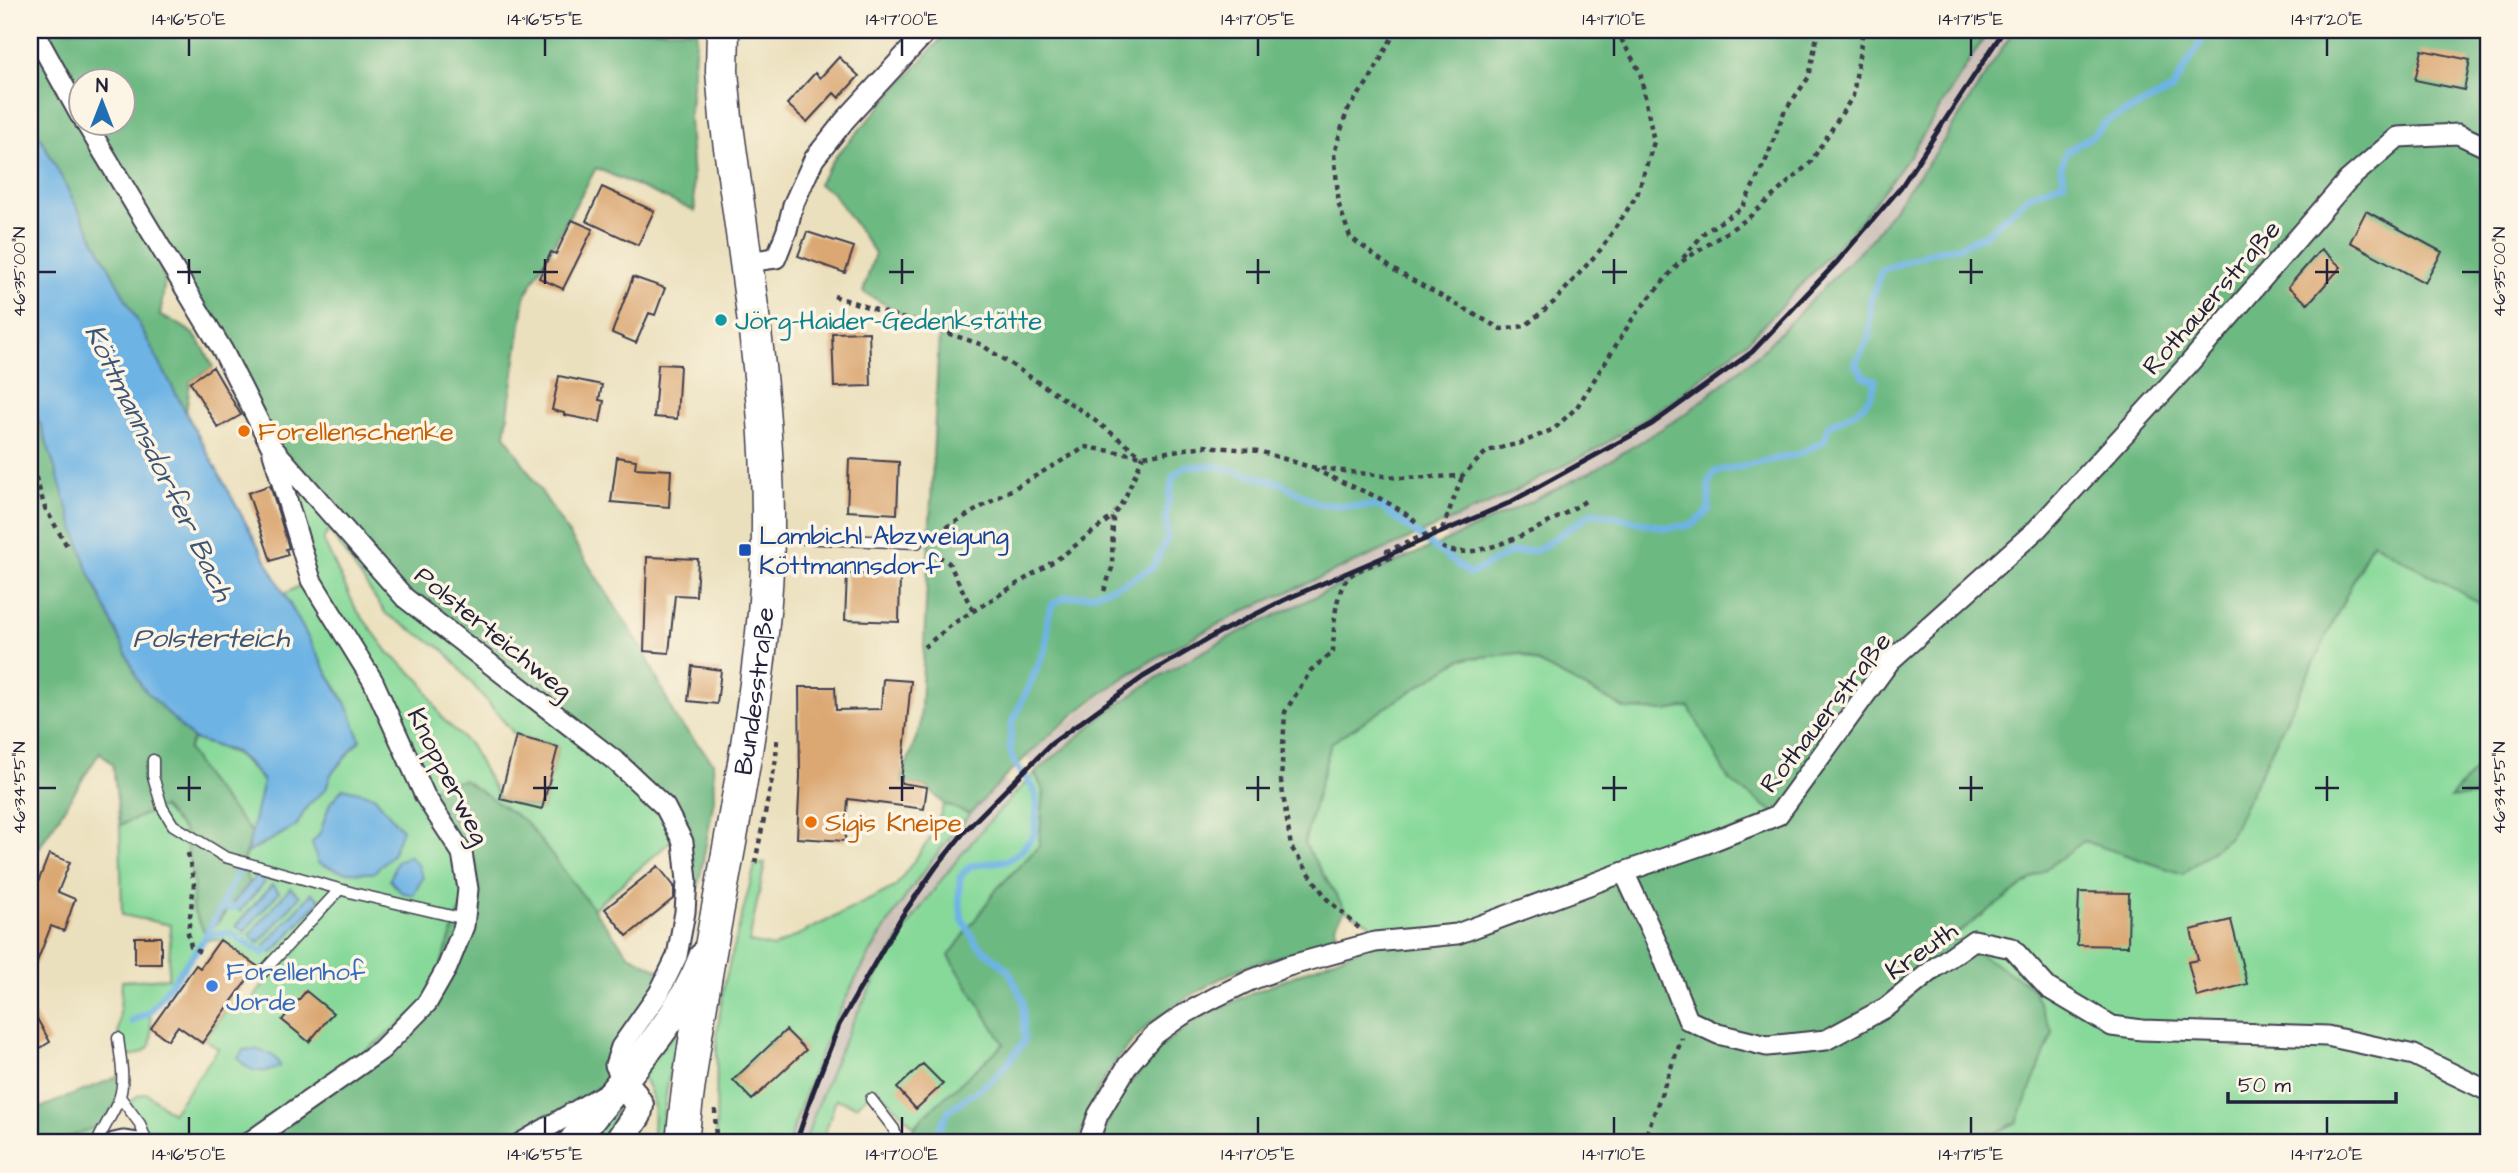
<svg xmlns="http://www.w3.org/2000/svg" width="2518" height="1173" font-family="'Architects Daughter',sans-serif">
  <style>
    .industrial { fill: #cec1ba }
    .green { fill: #87d99a; stroke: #547e6a; stroke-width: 2; fill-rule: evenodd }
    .forest { fill: #6db982; stroke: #486e5e; stroke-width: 2; fill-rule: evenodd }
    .water { fill: #6db3e4; stroke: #486a90; stroke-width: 2 }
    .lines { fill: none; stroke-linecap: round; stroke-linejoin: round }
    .stream { stroke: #6db3e4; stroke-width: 7 }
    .building { fill: #dba873 }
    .service-casing { stroke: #403e4e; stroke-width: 13 }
    .minor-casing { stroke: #403e4e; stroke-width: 23 }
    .secondary-casing { stroke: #403e4e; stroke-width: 32 }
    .primary-casing { stroke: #403e4e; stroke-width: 35 }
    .path { stroke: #403e4e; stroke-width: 4.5; stroke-dasharray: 5 5; stroke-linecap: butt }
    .service { stroke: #fff; stroke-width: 10 }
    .minor { stroke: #fff; stroke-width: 19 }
    .secondary { stroke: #fff; stroke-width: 28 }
    .primary { stroke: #fff; stroke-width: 32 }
    .rail { stroke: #22223b; stroke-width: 5 }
    .ticks { fill: none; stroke: #22223b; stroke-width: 2.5 }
    .culture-dot { fill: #0f9aa8; stroke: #fcf5e5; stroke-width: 2.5 }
    .food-dot { fill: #e8710a; stroke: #fcf5e5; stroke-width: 2.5 }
    .transit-dot { fill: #1a4fb4; stroke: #fcf5e5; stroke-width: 2.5 }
    .shop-dot { fill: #3f7fe0; stroke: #fcf5e5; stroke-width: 2.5 }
    .labels { text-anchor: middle; stroke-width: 7; stroke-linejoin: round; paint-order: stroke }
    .street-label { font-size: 26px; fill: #22223b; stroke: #fcf5e5 }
    .culture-label { font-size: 26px; fill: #0d838f; stroke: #fcf5e5; text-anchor: start }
    .food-label { font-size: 26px; fill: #c56008; stroke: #fcf5e5; text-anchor: start }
    .transit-label { font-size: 26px; fill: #164399; stroke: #fcf5e5; text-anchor: start }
    .shop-label { font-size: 26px; fill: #366cbe; stroke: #fcf5e5; text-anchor: start }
    .water-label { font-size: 28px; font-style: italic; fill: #3c5576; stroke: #fcf5e5 }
    .neatline { fill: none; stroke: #22223b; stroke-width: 2.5 }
    .ticks-label { font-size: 18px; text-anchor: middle; fill: #22223b }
  </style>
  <rect width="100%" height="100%" fill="#fcf5e5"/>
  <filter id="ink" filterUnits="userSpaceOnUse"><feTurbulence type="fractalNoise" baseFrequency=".0143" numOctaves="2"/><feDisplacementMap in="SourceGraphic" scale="14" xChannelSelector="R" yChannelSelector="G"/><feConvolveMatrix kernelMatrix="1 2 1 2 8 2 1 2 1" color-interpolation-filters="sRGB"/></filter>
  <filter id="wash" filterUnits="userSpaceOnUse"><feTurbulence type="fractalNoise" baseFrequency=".00686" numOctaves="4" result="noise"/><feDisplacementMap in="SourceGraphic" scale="28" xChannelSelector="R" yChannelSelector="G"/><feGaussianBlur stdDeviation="1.57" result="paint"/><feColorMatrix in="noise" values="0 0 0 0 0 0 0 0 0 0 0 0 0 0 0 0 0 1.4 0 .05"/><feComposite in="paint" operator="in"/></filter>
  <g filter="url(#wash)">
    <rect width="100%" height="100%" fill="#ebe0bd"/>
    <path class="industrial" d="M1989,30H2014L1937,151L1872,237L1762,351L1687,413L1598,468L1448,540L1441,525L1502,498L1599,448L1676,398L1751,338L1858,224L1909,157Z
      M1404,541L1410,556L1325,592L1232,636L1193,657L1155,679L1106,713L1038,770L1026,757L1118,682L1166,653L1216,625Z
      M1002,779L1015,793L969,843L906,926L867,993L845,1036L805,1143H789L803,1100L825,1043L873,946L890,917L953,833Z"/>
    <path class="green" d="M271,446L618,763L679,834L593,909L526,822L468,889L427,1003L248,1143H147L127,1106L137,1096L147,1093L172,1113L218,1049L205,1039L231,1004L245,1010L269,977L220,940H204L150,1012C152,1042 158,1054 120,1057L118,1038L122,981L168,978L171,925L122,915L120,825L162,807L184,831L194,884L192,908L207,934L219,922L232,904L240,910L257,875L249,884L242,862L247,853L296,826L308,805L326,789L331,774L360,740L341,694L329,676L284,594L311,580ZM329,530L386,614L444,650L516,736L558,747L542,809L500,799L470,745L442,718L421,681L389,653L356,609L323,540ZM271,886L279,892L243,932L236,925ZM291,888L300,896L259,943L250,935ZM312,893L320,901L272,953L265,946Z
      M2372,542L2488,608V756L2451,797L2488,794V1143H1977L2017,1122L1951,937L2084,841L2183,874L2230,836Z
      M1520,653L1626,709L1665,711L1689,706L1729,780L1778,815L1457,934L1375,942L1371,924L1345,910L1304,843L1331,743L1461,659Z
      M193,739C228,750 240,752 263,782L252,833L206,779L188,749Z
      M1035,773L1044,792L1039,846L997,889L949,956L1004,1044L914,1126L876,1088L856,1106L836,1099L822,1143H805C850,997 928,881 1035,773Z
      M944,804L970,814C886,910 825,1021 789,1143H716L717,1033L724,985L755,865L765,863L749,942L774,947L895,887L934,833ZM786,1030L805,1050L733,1080V1079Z
      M681,1026L671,1063L659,1143H652C654,1118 658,1094 640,1074Z
      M626,1102L622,1121L603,1143H584Z
      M105,1123L97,1143H68L71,1136Z"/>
    <path class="forest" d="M30,30H697L689,119L695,211L596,168L525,296L505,435L644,651L676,719L713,762L714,799L698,889L687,881L665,807L405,598L271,446L151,233L165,280L160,316C194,329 198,336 213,367L190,382L186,413L30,118ZM80,80H122V122H80Z
      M949,30H1989L1909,157L1858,224L1751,338L1676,398L1599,448L1502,498L1251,608C1205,630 1160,654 1119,681C1064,718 1015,765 970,814L944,804L927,787L900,783L920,727L939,335L863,292L875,253L832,192L818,184L835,157Z
      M2014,30H2488V608L2372,542L2230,836L2183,874L2084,841L1952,937L2032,987L2053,1033L2017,1122L1977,1143H1098L1121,1094L1160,1047L1193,1022L1241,998L1375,942L1457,934L1777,815L1729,780L1689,707L1665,711L1626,709L1520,653L1461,659L1331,743L1304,843L1345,910L1335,926L1338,940C1306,950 1271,957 1240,969C1225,975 1211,984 1197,992C1135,1026 1096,1074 1079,1143H902L924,1116L1004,1044L949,956L997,889L1039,846L1044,792L1035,773L1106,713L1155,679L1193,657L1232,636L1325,592L1448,540L1530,502L1598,468L1687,413L1762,351L1872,238L1937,151Z
      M30,407L41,425L141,686L193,739L188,749L206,779L252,833L242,862L249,884L206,935L192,908L194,884L184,831L162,807L120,825L113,765L100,752L30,862Z
      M2488,756V794L2450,798Z
      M464,780L526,822L629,955L669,975L598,1096L560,1143H248L427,1003L468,889L425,796L438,785Z
      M122,1075L120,1097L105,1123L71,1136L68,1143H30V1112Z"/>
    <path class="water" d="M30,118L186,413L329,676L350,711L360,740L331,774L326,789L308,805L296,826L247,853L263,781L250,765L235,752L193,739L141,686L88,570L41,425L30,407Z
      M343,788L374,796L402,830L392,855L373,873L343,872L318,863L312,843L320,833L330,803Z
      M409,856L418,865L423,878L413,895L401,892L390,880L397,861Z
      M257,875L265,882L240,911L232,904Z
      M272,885L279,892L244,932L236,926Z
      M290,888L300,896L259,943L249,935Z
      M312,893L320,900L272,953L264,946Z
      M254,1049C266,1052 276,1054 280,1066C266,1075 248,1073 238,1058L243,1050Z"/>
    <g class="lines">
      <path class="stream" d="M220,909L236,907L241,902
        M206,935L230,933L263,953L274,945
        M132,1021L150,1012L204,940L240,869
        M932,1143L949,1110L995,1078L1024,1042L1023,1001L1009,971L976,943L962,919L959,898L960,877L970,866L1009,860L1021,851L1034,835L1037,808L1034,789L1014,762L1010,749L1012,723L1046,648L1048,617L1052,605L1065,597L1090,595L1125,583L1153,567L1167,539L1166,514L1173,477L1186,466H1216L1280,483L1317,503L1347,506H1380L1470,574L1509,553L1538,550L1593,512L1667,528L1692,525L1709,510V481L1715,472L1799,454L1824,441L1828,426C1849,415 1873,407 1875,380L1864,376L1855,364L1869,337L1871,299L1882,270L1935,251L1959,247L1986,234L2030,195L2064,182L2061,167L2066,152L2093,135L2107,121L2172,90L2202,40L2203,30"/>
    </g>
    <g id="blocks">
      <path class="building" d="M2422,50L2470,60L2464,90L2415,80Z
        M839,57L859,76L839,98L834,93L807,122L787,104L815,73L820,78Z
        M602,187L654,211L638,245L586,221Z
        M2366,211L2442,252L2425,283L2350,242Z
        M572,220L593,229L563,289L539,278L551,252L556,254Z
        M807,232L854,247L845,273L798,256Z
        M2321,249L2341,267L2308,304L2288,287Z
        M633,277L665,288L655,315L649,313L636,343L612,333Z
        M869,332L871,386L834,387L832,333Z
        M658,364L680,365L677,419L654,417Z
        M213,367L241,415L218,428L190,382Z
        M559,376L602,385L599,400L604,401L600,422L564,415V413L552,410Z
        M617,457L636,460L635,468L671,470L669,507L611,502Z
        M849,459L899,462L897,514L847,511Z
        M270,485L289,548L286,549L288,555L271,561L248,493Z
        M647,557L698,559L696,596L675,595L669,653L644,651Z
        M847,574L900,575L899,622L845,620Z
        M692,666L721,670L717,704L688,701Z
        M883,679L911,681L901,783L927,787L924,809L848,799L845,841L797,838L800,776L799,687H835L836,710L881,709Z
        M516,736L558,747L542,809L500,799Z
        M49,854L70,862L58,892L75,899L64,931L51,926L31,977L30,882L37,885Z
        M658,866L674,886V898L627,936L605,909Z
        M2079,892L2129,893L2128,946L2077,945Z
        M2231,920L2247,984L2197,997L2188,962L2198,960L2191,930Z
        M135,937H161V964H135Z
        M220,940L257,966L202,1043L178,1026L168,1040L151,1028L196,965L200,968Z
        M306,991L333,1013L309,1042L282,1020Z
        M30,1006L50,1042L30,1054Z
        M786,1030L806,1050L752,1100L733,1080Z
        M923,1064L943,1084L916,1109L897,1088Z"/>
    </g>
  </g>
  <g filter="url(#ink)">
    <use href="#blocks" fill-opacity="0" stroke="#403e4e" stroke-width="2"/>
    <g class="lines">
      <defs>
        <path id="service" d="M771,537L917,543
          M153,760V776L162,807L173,825L225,857L357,894L465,919
          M263,972L340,889
          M120,1097L140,1124L147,1143
          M871,1099L894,1129L897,1140L896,1143
          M97,1143C103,1128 113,1114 119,1099C126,1081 120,1056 118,1038"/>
        <path id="minor" d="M33,30L80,115
          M85,122L223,351L271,446L405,598L618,763L665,807L683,842L687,881L685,912L677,956L659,993L621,1047L615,1065L623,1081
          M745,262L776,258L787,230L793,205L814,159L845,120L928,30
          M1624,872L1661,952L1688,1020L1718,1034L1767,1046L1826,1040L1887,1007L1936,967L1974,940L2012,948L2048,988L2112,1026L2142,1030L2327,1036L2414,1055L2488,1091
          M114,1143L123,1141L138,1143
          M248,1143L381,1050L427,1003L447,968L464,926L468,889L462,853L425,796L373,681L311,580L273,453
          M521,1143L608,1092
          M1088,1143L1098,1115L1128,1065L1153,1036L1181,1016L1214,998L1251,980L1288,966L1375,942L1457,934L1624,872L1705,844L1778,815L1890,661L2037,529L2187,366L2347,181L2398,137L2458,134L2488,148"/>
        <path id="secondary" d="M617,1088L631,1092L639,1105L637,1115L618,1143
          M572,1143C616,1084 677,1027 703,957"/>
        <g id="primary">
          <path id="s1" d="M682,1143C700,961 750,783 765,601C778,440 747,277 726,118L722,71L723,30"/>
        </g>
      </defs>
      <use href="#service" class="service-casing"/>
      <use href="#minor" class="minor-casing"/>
      <use href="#secondary" class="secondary-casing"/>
      <use href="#primary" class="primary-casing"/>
      <path class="path" d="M1396,30L1370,79L1347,111L1334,153L1339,205L1350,237L1394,270L1501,329L1525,326L1554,302L1602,248L1637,195L1654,142L1640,72L1616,30
        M1683,258L1705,232L1742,208L1767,158L1784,112L1809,77L1818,30
        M834,296L980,344L1082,411L1142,456
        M30,458L45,508L67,546
        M1314,469C1350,488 1385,495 1417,523
        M929,537L1086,447L1143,456L1204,446L1259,451L1310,467L1400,478L1462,476L1487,451L1521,443L1554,429L1577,407L1635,315L1678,264L1747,219L1810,163L1853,96L1863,30
        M1442,547C1474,567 1558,519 1587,500
        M930,551L949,563L973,611
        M1104,591L1112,568L1113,516L1125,498L1143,456
        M924,647L954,623L1062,556L1113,516
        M188,853L194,884L188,933L191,946L201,953
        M755,863L776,759L777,738
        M1359,928L1327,899L1291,847L1281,781L1285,712L1311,670L1333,652C1334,631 1333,585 1354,573C1365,567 1378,563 1390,558L1387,551L1443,527L1462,477
        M715,1109L716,1143
        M1643,1143L1682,1038"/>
      <use href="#service" class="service"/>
      <use href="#minor" class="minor"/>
      <use href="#secondary" class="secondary"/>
      <use href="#primary" class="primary"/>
      <path class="rail" d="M796,1143L813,1092L839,1025L902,916L936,867L965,831L1051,744L1143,677L1218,633L1284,600L1509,503L1652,424L1752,352L1837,262L1901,187L2004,30"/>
    </g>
  </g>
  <path class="ticks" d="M189,38V56M545,38V56M902,38V56M1258,38V56M1614,38V56M1971,38V56M2327,38V56M189,259V284M545,259V284M902,259V284M1258,259V284M1614,259V284M1971,259V284M2327,259V284M38,272H56M177,272H201M533,272H558M889,272H914M1246,272H1270M1602,272H1627M1959,272H1983M2315,272H2339M2462,272H2480M189,776V801M545,776V801M902,776V801M1258,776V801M1614,776V801M1971,776V801M2327,776V801M38,788H56M177,788H201M533,788H558M889,788H914M1246,788H1270M1602,788H1627M1959,788H1983M2315,788H2339M2462,788H2480M189,1117V1134M545,1117V1134M902,1117V1134M1258,1117V1134M1614,1117V1134M1971,1117V1134M2327,1117V1134"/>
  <circle class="culture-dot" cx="721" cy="320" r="7"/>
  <g class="food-dot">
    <circle cx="244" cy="431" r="7"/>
    <circle cx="811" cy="822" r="7"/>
  </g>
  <rect class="transit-dot" x="738" y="543" width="14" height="14" rx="3.5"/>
  <circle class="shop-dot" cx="212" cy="986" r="7"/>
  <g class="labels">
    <g class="street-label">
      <text transform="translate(2211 297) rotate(-49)" y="9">Rothauerstraße</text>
      <text transform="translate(494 632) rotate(39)" y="9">Polsterteichweg</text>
      <text dy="9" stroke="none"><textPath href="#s1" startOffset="458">Bundesstraße</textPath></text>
      <text transform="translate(1825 712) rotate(-52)" y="9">Rothauerstraße</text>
      <text transform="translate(449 776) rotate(63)" y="9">Knopperweg</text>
      <text transform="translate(1921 950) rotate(-35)" y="9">Kreuth</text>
    </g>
    <g class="culture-label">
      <text x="735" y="329">Jörg-Haider-Gedenkstätte</text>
    </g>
    <g class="food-label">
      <text x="258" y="440">Forellenschenke</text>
      <text x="825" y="831">Sigis Kneipe</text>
    </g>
    <g class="transit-label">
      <text x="759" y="544">Lambichl Abzweigung<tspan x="759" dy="30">Köttmannsdorf</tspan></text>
    </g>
    <g class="shop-label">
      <text x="226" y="980">Forellenhof<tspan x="226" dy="30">Jorde</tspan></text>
    </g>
    <g class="water-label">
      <text transform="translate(160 462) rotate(64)" y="10">Köttmannsdorfer Bach</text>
      <text x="211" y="647">Polsterteich</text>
    </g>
  </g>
  <rect width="2518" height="1173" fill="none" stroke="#fcf5e5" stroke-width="77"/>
  <g transform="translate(102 102)"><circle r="33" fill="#fcf5e5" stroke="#a5a1a1" stroke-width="2"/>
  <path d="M0-5L12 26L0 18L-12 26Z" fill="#1f6fb2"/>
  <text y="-10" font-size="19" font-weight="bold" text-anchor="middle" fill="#22223b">N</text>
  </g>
  <path d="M2228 1092v10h168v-10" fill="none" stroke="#22223b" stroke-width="3.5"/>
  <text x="2238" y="1092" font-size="21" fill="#22223b" stroke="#fcf5e5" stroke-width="5" paint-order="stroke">50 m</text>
  <rect x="38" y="38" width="2442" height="1096" class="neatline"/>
  <g class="ticks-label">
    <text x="189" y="25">14°16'50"E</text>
    <text x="545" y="25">14°16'55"E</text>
    <text x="902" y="25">14°17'00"E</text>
    <text x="1258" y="25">14°17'05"E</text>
    <text x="1614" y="25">14°17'10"E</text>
    <text x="1971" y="25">14°17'15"E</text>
    <text x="2327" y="25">14°17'20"E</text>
    <text transform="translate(19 272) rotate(-90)" y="6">46°35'00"N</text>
    <text transform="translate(2499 272) rotate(-90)" y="6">46°35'00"N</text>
    <text transform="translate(19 788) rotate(-90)" y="6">46°34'55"N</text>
    <text transform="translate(2499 788) rotate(-90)" y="6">46°34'55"N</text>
    <text x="189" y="1160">14°16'50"E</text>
    <text x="545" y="1160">14°16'55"E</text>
    <text x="902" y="1160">14°17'00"E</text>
    <text x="1258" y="1160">14°17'05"E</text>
    <text x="1614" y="1160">14°17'10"E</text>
    <text x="1971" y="1160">14°17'15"E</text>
    <text x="2327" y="1160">14°17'20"E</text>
  </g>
</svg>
